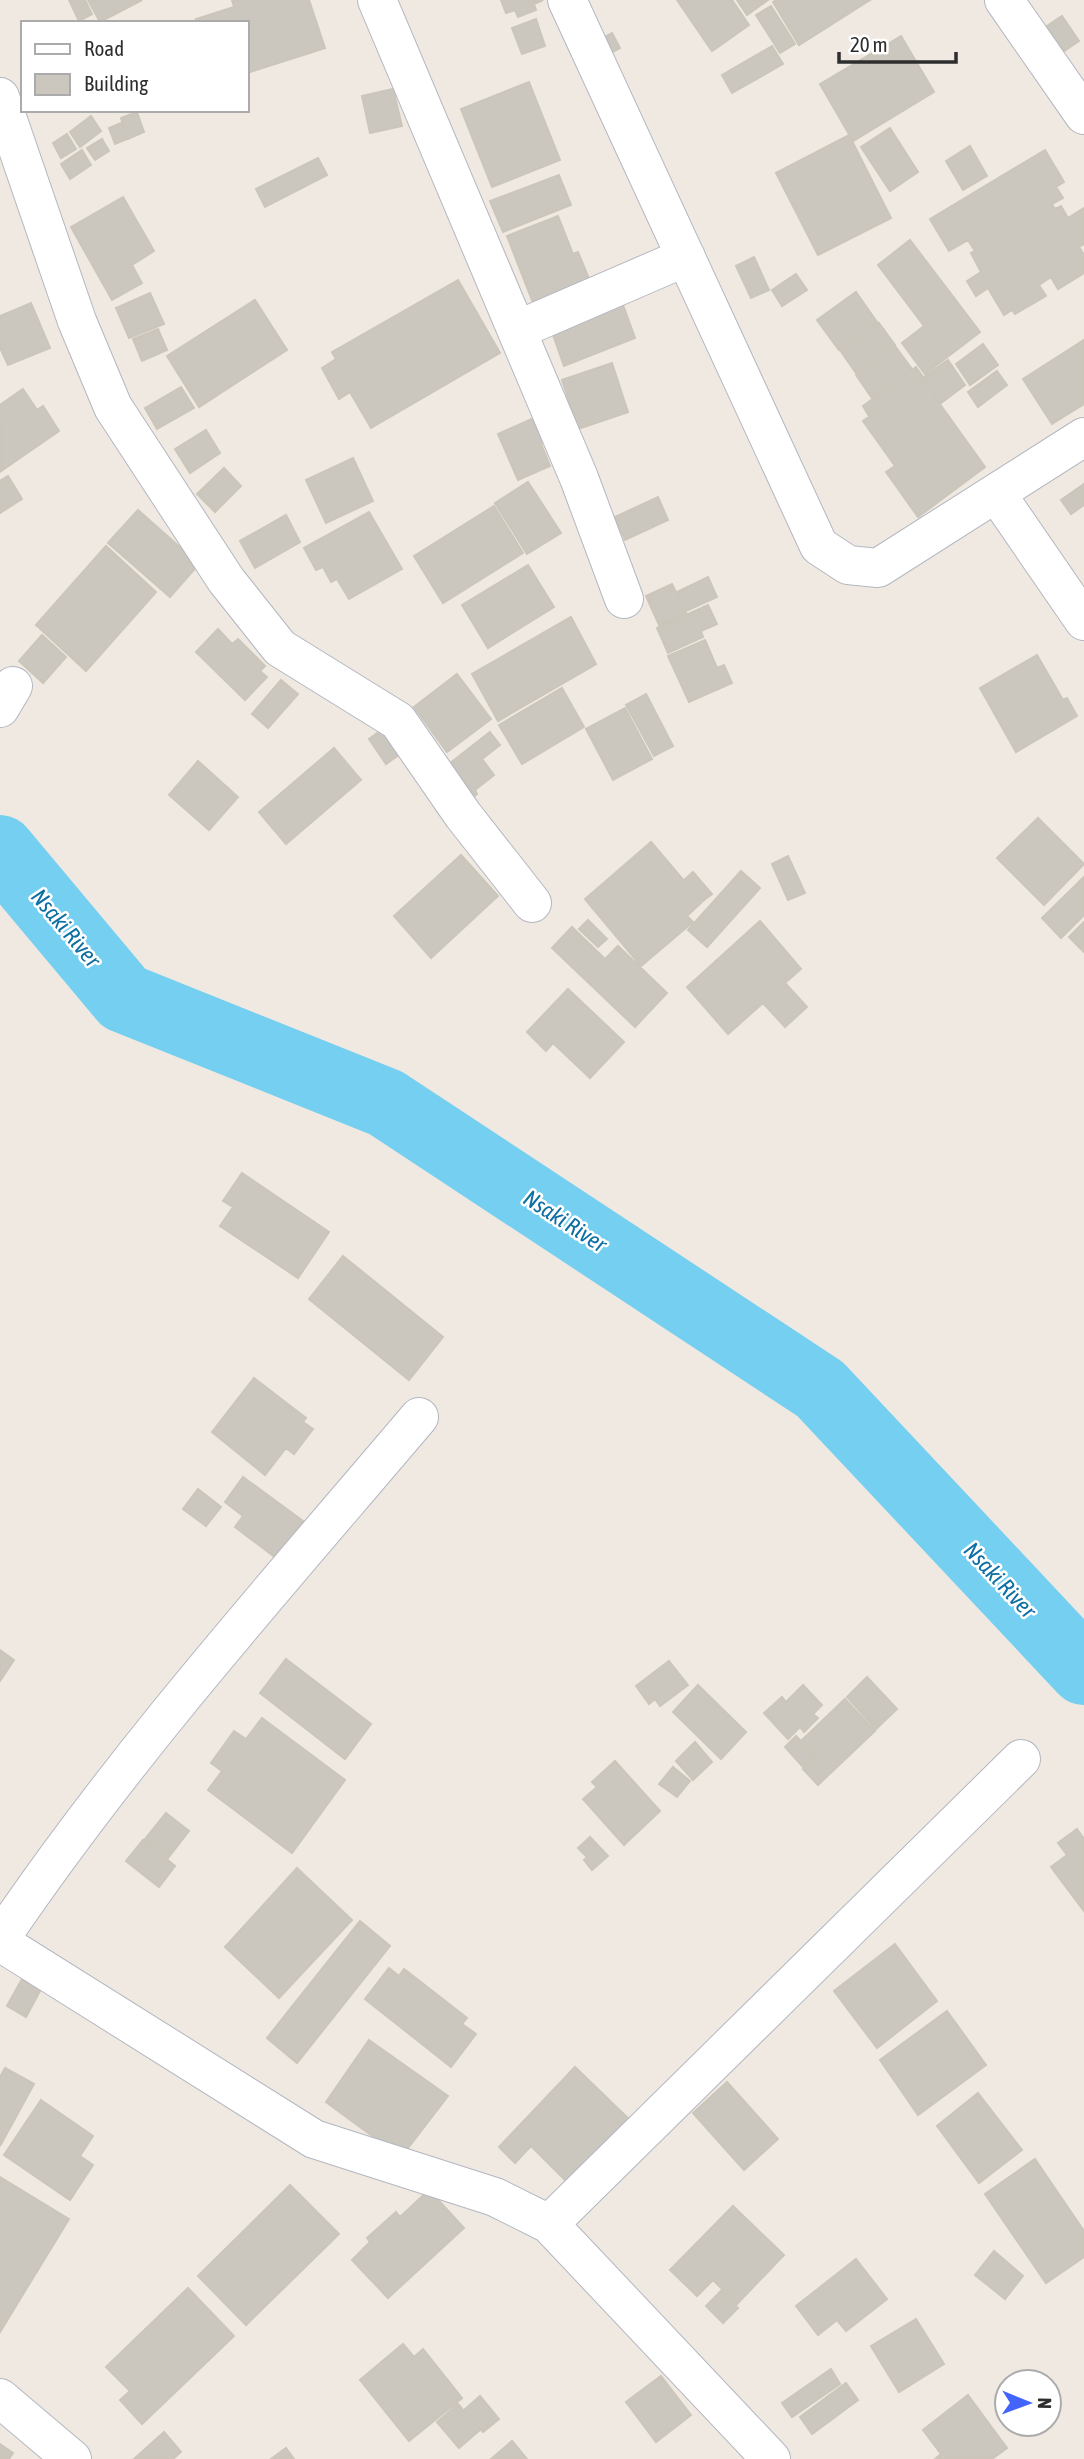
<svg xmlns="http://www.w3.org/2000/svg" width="1084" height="2459" font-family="'Asap Condensed',sans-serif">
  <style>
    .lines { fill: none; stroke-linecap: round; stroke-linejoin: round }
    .river { stroke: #75cff0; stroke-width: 70 }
    .building { fill: #cbc7bf; stroke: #cbc5ba; stroke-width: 2 }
    .minor-casing { stroke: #b4b7c1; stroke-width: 40 }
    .minor { stroke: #fff; stroke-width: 38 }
    .labels { text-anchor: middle; stroke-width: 5; stroke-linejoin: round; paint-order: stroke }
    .water-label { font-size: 23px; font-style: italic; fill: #0d6fa3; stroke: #fff }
  </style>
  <rect width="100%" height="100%" fill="#efe9e1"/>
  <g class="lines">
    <path class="river" d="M0,850L124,998L386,1103L820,1389L1084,1670"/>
  </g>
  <path class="building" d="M69,0H85L92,14L79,21Z
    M88,0H142L100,22Z
    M232,0H309L325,48L247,73V23H198L196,19L234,7Z
    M501,0H543L534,4L536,10L518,17L515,10L506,13Z
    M677,0H732L749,25L712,51Z
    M737,0H768L747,15Z
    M776,0H870L799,45L773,2Z
    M771,6L795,44L780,53L756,15Z
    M1062,16L1079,41L1064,51L1047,26Z
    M536,19L545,46L522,54L512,28Z
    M612,33L620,48L597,60L589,45Z
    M901,36L934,92L853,141L820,84Z
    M772,46L783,64L732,93L722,75Z
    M529,82L560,160L492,187L461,109Z
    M393,89L402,126L370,133L362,96Z
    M137,112L144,132L128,139L121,118Z
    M91,116L101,131L80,147L70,132Z
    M121,123L127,139L115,144L109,128Z
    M890,128L918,172L890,191L861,147Z
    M67,134L76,149L61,158L53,143Z
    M849,135L891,218L818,255L776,173Z
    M102,139L109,151L95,160L87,148Z
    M970,146L987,176L963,190L946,161Z
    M82,150L91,165L70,179L61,164Z
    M1045,150L1064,182L1056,187L1063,198L1052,204L1055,209L1061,206L1068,218L1084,208V244L1079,247L1084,255V273L1058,289L1051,277L1039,285L1046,296L1015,314L1012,310L1004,315L988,288L976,296L967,281L981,272L971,253L975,251L968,240L949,251L930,219Z
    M318,158L327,175L265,207L256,189Z
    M559,175L571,205L503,232L490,201Z
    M123,197L154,251L132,265L142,283L112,300L71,227Z
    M558,216L573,254L578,252L592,286L535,308L507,236Z
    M910,240L980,332L925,374L902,343L924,326L878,265Z
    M754,257L769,290L751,298L736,266Z
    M796,274L807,290L782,306L772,290Z
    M458,280L500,353L371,428L350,392L339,399L322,368L336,359L332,352Z
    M856,292L877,322L839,350L817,320Z
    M150,293L164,324L129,338L116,308Z
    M255,300L287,350L199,407L167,356Z
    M622,302L635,338L564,366L551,329Z
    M31,303L50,348L8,365L0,348V316Z
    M879,323L895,345L856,373L840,350Z
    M158,329L167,350L142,361L133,339Z
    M1084,340V404L1052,424L1023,379Z
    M983,344L998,365L970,385L956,364Z
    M895,346L912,369L872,398L856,375Z
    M948,360L965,385L941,403L923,378Z
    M612,363L628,412L578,429L562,380Z
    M916,367L923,377L869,416L863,406Z
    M997,371L1007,385L978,407L968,392Z
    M922,379L985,467L918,517L886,472L895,466L863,421Z
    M181,387L194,408L157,429L145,408Z
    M23,389L37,410L43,406L59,431L1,471L0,405Z
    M536,417L546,441L541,444L550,466L518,480L498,434Z
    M206,430L220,453L190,473L175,449Z
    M353,458L373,501L326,523L306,480Z
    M224,468L241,486L215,512L197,494Z
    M8,476L22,499L0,513V481Z
    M528,482L561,533L527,554L495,503Z
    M1084,484V505L1071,514L1061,500Z
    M658,497L668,520L625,540L615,517Z
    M494,506L523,553L443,603L414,556Z
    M138,510L199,564L170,597L108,543Z
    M369,512L402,569L349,599L337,579L331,582L323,567L316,570L304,548Z
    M286,515L300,542L255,568L240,541Z
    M106,546L156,592L86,671L36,625Z
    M528,565L554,607L488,648L462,605Z
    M708,577L717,597L686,611L677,592Z
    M672,584L686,613L659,625L646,596Z
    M708,605L717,624L701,631L703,637L668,653L657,628Z
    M571,617L596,664L498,721L472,674Z
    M218,629L232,644L238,639L265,666L260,671L267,677L245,700L196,652Z
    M42,635L66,657L43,683L19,661Z
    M705,640L717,668L724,665L732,683L689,702L668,656Z
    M1037,655L1063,700L1067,698L1077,716L1016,752L980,688Z
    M457,674L491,719L447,752L414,707Z
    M281,680L298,694L268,728L252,714Z
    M562,688L584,727L522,764L499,725Z
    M646,694L673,746L654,756L626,705Z
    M625,708L652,759L613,780L586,729Z
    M383,729L400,754L386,764L369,739Z
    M490,732L500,745L482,759L494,775L475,790L477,794L465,804L440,771Z
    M334,748L361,780L286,844L259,812Z
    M198,761L238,797L209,830L169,795Z
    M1038,818L1084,864L1044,905L997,858Z
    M651,842L702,902L687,916L693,922L641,966L585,899Z
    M461,855L498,896L431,958L394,916Z
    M788,856L805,893L788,900L772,864Z
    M741,871L760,888L707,947L688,930Z
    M693,872L712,894L703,901L684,880Z
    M1084,877V915L1061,938L1042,918Z
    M588,920L607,939L598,947L579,929Z
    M760,921L801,969L785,983L807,1007L785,1027L763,1003L728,1034L687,987Z
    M1084,922V952L1069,937Z
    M572,927L605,959L618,946L667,993L635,1027L552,948Z
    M568,989L624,1042L590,1078L553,1043L546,1051L527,1032Z
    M242,1173L329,1232L298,1278L220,1226L233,1207L223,1201Z
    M343,1256L443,1337L409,1380L309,1299Z
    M254,1378L306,1418L303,1422L313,1429L294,1454L286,1448L265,1475L212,1432Z
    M243,1477L303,1521L276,1558L235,1527L243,1516L225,1502Z
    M198,1489L221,1507L206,1526L183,1509Z
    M0,1650L14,1660L0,1681Z
    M286,1659L371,1724L345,1759L260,1693Z
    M669,1661L688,1685L660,1706L655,1699L649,1704L636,1686Z
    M867,1677L897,1709L876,1729L847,1697Z
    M698,1685L746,1732L721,1759L673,1712Z
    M803,1685L822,1705L813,1714L818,1718L804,1732L800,1727L788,1739L764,1713L782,1697L786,1702Z
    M845,1699L875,1731L818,1785L803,1769L816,1756L802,1740Z
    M262,1718L345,1780L292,1853L208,1790L222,1771L211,1763L234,1731L246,1739Z
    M796,1736L814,1755L803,1767L785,1747Z
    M695,1742L712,1762L693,1780L676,1761Z
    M615,1761L660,1811L624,1845L583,1799L597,1787L592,1782Z
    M673,1767L690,1781L677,1797L659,1784Z
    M166,1813L189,1831L168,1858L145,1839Z
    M1077,1829L1084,1839V1911L1051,1867L1067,1855L1058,1843Z
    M590,1837L608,1856L592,1870L584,1860L587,1857L578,1848Z
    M143,1840L175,1866L159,1887L126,1861Z
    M297,1868L352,1920L279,1998L225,1947Z
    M360,1921L390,1946L297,2063L267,2038Z
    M895,1944L937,2001L877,2048L834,1991Z
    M389,1968L399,1976L404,1969L467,2018L462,2024L476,2034L451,2067L365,1999Z
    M22,1979L41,1989L26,2017L7,2006Z
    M947,2011L986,2065L918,2115L880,2060Z
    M369,2040L448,2096L401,2157L326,2102Z
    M575,2067L632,2122L571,2186L531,2146L515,2163L499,2147Z
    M5,2068L34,2084L0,2146V2077Z
    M727,2082L778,2139L744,2170L693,2113Z
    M978,2093L1022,2150L979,2183L937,2126Z
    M41,2100L93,2136L80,2156L93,2165L70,2200L4,2155Z
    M1035,2159L1084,2231V2257L1046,2283L985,2194Z
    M0,2177L69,2219L0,2332Z
    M290,2185L339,2234L246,2325L198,2276Z
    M429,2190L464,2228L388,2298L352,2260L370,2242L367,2238L396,2212L400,2217Z
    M733,2206L784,2255L737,2304L713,2280L697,2296L670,2270Z
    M994,2251L1023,2276L1005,2299L975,2275Z
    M856,2259L887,2299L846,2331L837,2320L818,2335L796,2306Z
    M188,2288L234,2336L142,2424L120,2400L130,2391L106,2367Z
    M721,2291L738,2308L723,2323L706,2306Z
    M916,2319L944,2364L899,2392L871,2346Z
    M403,2344L414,2357L423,2349L462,2398L409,2441L360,2380Z
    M831,2369L840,2384L792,2417L782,2403Z
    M661,2376L691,2415L656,2442L626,2402Z
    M846,2383L858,2400L812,2434L800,2417Z
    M968,2395L1007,2448L992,2459H935L941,2454L923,2430Z
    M480,2396L499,2419L483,2432L464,2410Z
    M458,2404L480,2430L459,2448L437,2422Z
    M164,2432L181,2452L173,2459H134Z
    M512,2441L527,2459H491Z
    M0,2444L13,2453L9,2459H0Z
    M286,2448L294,2459H271Z"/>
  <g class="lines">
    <defs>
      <path id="minor" d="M377,0L579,478L624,599
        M567,0L819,546L848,565L878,568L1084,437
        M1004,0L1084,115
        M0,97L77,321L113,407L226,580L280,648L398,721L463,815L532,903
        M517,330L686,257
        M996,493L1084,621
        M0,708L13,686
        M0,1939C125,1754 275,1587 419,1417
        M0,1942L314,2139L495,2197L549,2224L771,2459
        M549,2224L1021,1759
        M0,2398L72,2459"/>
    </defs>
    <use href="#minor" class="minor-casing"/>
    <use href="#minor" class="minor"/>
  </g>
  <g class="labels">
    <g class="water-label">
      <text transform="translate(66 928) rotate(50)" y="8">Nsaki River</text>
      <text transform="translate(565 1221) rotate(33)" y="8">Nsaki River</text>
      <text transform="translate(1000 1580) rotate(47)" y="8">Nsaki River</text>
    </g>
  </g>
  <rect x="21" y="21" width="228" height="91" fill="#ffffff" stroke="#ababab" stroke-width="2"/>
  <rect x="35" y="44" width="35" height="10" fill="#ffffff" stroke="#ababab" stroke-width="2"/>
  <text x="84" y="56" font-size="21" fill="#2e2e2e">Road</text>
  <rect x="35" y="74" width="35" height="21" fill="#cbc7bf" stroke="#ababab" stroke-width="2"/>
  <text x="84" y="91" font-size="21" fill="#2e2e2e">Building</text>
  <g transform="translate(1028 2403) rotate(91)"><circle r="33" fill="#ffffff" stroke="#ababab" stroke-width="2"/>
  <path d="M0-5L12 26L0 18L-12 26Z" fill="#4264fb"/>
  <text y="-10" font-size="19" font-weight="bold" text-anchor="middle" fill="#2e2e2e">N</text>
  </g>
  <path d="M839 52v10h117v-10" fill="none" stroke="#2e2e2e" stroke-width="3.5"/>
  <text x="850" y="52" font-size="21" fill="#2e2e2e" stroke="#ffffff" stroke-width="5" paint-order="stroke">20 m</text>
</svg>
